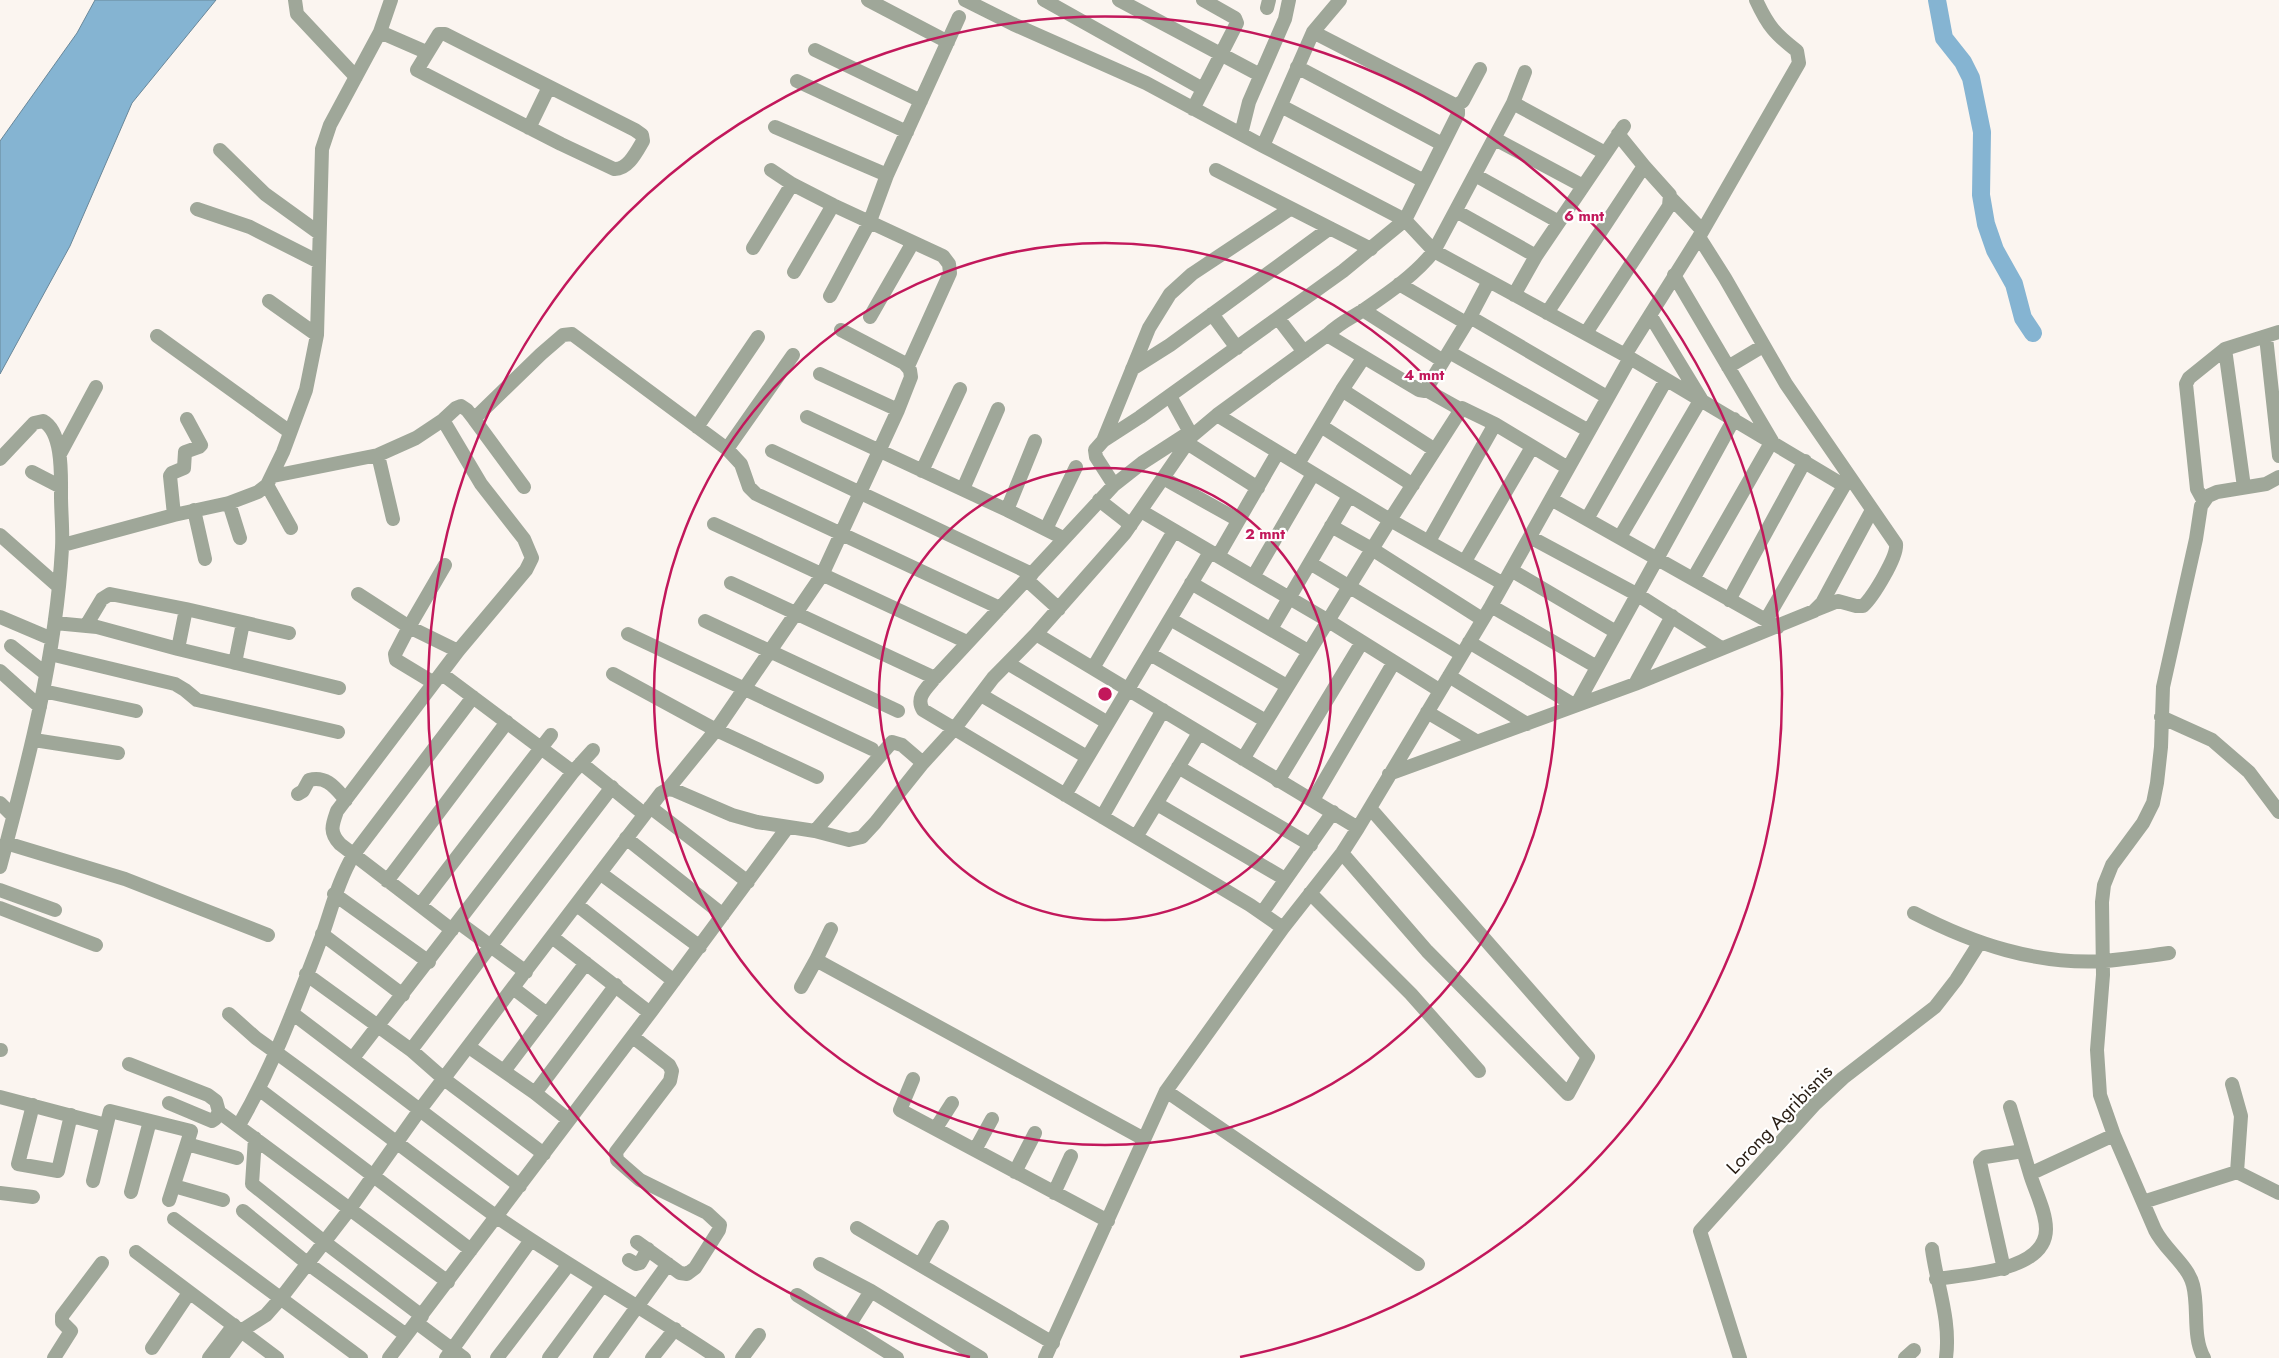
<svg xmlns="http://www.w3.org/2000/svg" width="2279" height="1358" font-family="Jost,sans-serif">
  <style>
    .water { fill: #85b4d2; stroke: #698799 }
    .lines { fill: none; stroke-linecap: round; stroke-linejoin: round }
    .river { stroke: #85b4d2; stroke-width: 18 }
    .minor { stroke: #9fa799; stroke-width: 14 }
    .ring { fill: none; stroke: #c2185b; stroke-width: 2.5 }
    .labels { text-anchor: middle; stroke-width: 4.5; stroke-linejoin: round; paint-order: stroke }
    .street-label { font-size: 19px; fill: #291e14; stroke: #fff }
    .centre { fill: #c2185b; stroke: #fff; stroke-width: 2.5 }
    .ring-label { font-size: 15px; text-anchor: middle; font-weight: bold; fill: #c2185b; stroke: #fff; stroke-width: 4.5; stroke-linejoin: round; paint-order: stroke }
  </style>
  <rect width="100%" height="100%" fill="#fbf5f0"/>
  <path class="water" d="M95,0H216L132,103L70,246L0,374V141L77,33Z"/>
  <g class="lines">
    <path class="river" d="M1937,0L1944,38L1963,62L1971,78L1982,132L1981,195L1986,224L1995,250L2014,284L2023,318L2033,333"/>
    <path class="minor" d="M295,0L297,14L356,77
      M868,0L948,42
      M1044,0L1203,89
      M1119,0L1260,75
      M1756,0C1768,26 1775,34 1797,51L1799,63L1699,237L1625,355L1843,485
      M1267,8L1269,0
      M380,32L426,52
      M439,34H445L635,130L642,135L643,141C637,151 628,170 614,169L561,144L417,70Z
      M815,50L921,101
      M1297,67L1442,144
      M1525,72L1513,103L1434,251L1625,355
      M797,81L907,132
      M1513,103L1605,153
      M1281,106L1424,181
      M1456,106L1463,101L1480,69
      M1193,109L1237,23L1235,18L1203,0
      M775,127L887,175
      M529,128L549,87
      M1241,134L1249,102L1285,19L1289,0
      M1618,134L1644,166
      M1495,139L1583,186
      M1263,146L1313,32L1340,0
      M220,150L265,194L319,233
      M771,170L792,184L833,205
      M1216,170L1371,249
      M1475,175L1559,222
      M1671,198L1702,230
      M197,209L250,227L319,262
      M1456,211L1536,256
      M1699,237L1725,278L1786,384L1896,544C1898,556 1873,597 1863,606H1856L1838,601L1818,609
      M753,248L792,184
      M794,272L833,205L943,256L949,264L950,273L908,366
      M1674,275L1772,441L1693,579
      M1399,284L1466,323
      M1514,295L1536,256L1624,126
      M830,296L870,221L887,175L959,17
      M269,301L317,335
      M1363,310L1443,361
      M1547,313L1644,166L1670,195L1669,206L1586,333
      M1212,314L1237,348
      M870,317L912,244
      M1470,317L1607,397
      M1278,318L1304,352
      M1327,335L1419,390L1425,391L1470,317L1489,281
      M157,336L290,432
      M2266,337L2279,456
      M1449,352L1589,431
      M1728,367L1763,346
      M1132,369L1170,345L1330,228
      M820,374L898,410
      M1342,390L1435,450
      M1426,390L1460,409
      M1170,396L1192,436
      M1217,415L1390,520L1462,408L1495,424L1568,468
      M807,417L1007,510L1063,538
      M474,419L541,354L563,335L572,334L727,449L741,464L749,487L756,494L1000,608
      M443,420L481,484L524,539L532,558L526,570L458,651
      M1321,426L1413,485
      M697,427L758,337
      M1190,432L1142,463L1114,485L935,678C927,688 915,697 923,710L1250,905L1283,928
      M1103,441L1140,417L1343,271L1405,220L1458,114V109L1453,104L1313,32
      M1187,443L1258,488
      M727,449L793,355
      M772,451L1032,574
      M60,454L96,387
      M378,455L393,519
      M0,459L34,423L43,421C63,432 61,475 61,495C61,513 63,531 62,548C56,657 28,763 0,867
      M1298,464L1342,390L1364,357
      M922,471L960,389
      M32,472L61,487
      M273,476L378,455L416,438L443,420L456,408L461,406L467,410L474,419L524,487
      M1163,478L1238,520
      M267,485L291,528
      M1114,485L1096,457L1095,450L1103,441L1149,328L1170,294L1192,274L1290,209
      M2244,487L2225,349L2279,332
      M963,489L998,409
      M1551,499L1778,627
      M1099,500L1131,525
      M2203,500L2197,489L2186,384L2189,378L2225,349
      M229,503L240,538
      M194,510L205,559
      M1007,510L1035,441
      M1141,511L1327,620L1439,690
      M174,515L170,476L172,473L184,468L185,452L199,447L201,445L187,419
      M1587,519L1666,380
      M714,524L967,642
      M1331,526L1372,549L1482,619
      M1046,529L1076,467
      M0,535L59,587
      M1530,537L1638,595L1721,648
      M1620,537L1701,399L1650,315
      M1429,541L1495,424
      M63,545L174,515L229,503L258,492L267,485L283,452L306,390L317,335L322,149L330,125L380,32L391,0
      M1218,556L1278,452
      M1465,561L1532,447
      M1310,563L1461,654
      M445,565L409,627L458,651L337,811C332,825 329,832 340,844L452,930
      M1511,570L1616,632
      M1253,577L1313,474
      M1027,580L1059,609
      M731,583L935,678
      M1191,583L1308,651
      M358,594L409,627L395,654L396,660L434,683
      M1729,600L1805,461
      M1491,606L1597,667
      M0,617L52,639
      M1170,619L1287,686
      M1766,620L1848,479
      M705,621L898,711
      M55,623L97,627L178,649L339,688
      M87,624L102,599L110,594L186,609
      M1271,629L1349,496
      M628,634L872,749
      M1036,634L1358,828
      M1469,642L1574,705
      M11,646L46,674
      M178,649L186,609L289,633
      M50,654L175,684L185,690L197,700L338,732
      M1150,654L1266,721
      M235,663L243,623
      M1009,664L1108,723
      M1093,668L1174,531
      M0,671L40,707
      M442,674L573,772
      M613,674L716,730L817,777
      M1449,676L1527,724
      M1635,684L1672,616
      M43,691L136,711
      M981,695L1087,757
      M1577,704L1734,419
      M1427,712L1476,741
      M2161,717L2212,740L2249,772L2279,812
      M34,740L118,753
      M1243,759L1390,520L1502,583
      M581,763L644,814
      M1178,767L1311,845
      M1389,774L1635,684L1814,611L1822,603L1872,510
      M1278,781L1362,642
      M668,789L716,730L822,575L898,410L911,377L910,370L904,363L841,330
      M298,794L303,791L309,780C327,775 336,789 346,800
      M1065,795L1210,552
      M1313,800L1394,662
      M0,803L13,816
      M1157,804L1285,879
      M650,807L748,882
      M1102,817L1163,710
      M815,831L892,742L902,745L923,763
      M1136,837L1199,733
      M626,838L723,915
      M6,843L125,879L268,935
      M1342,853L1427,951L1568,1094L1588,1057L1370,808
      M600,873L700,947
      M387,881L507,722
      M0,890L55,910
      M1310,893L1411,994L1479,1071
      M334,894L429,962
      M420,905L551,735
      M577,905L674,981
      M0,908L96,945
      M1262,913L1333,812
      M1914,913C1974,944 2036,965 2105,961C2126,959 2148,956 2169,953
      M458,922L526,972
      M831,929L816,960L1144,1139
      M322,934L403,995
      M306,974L411,1050L444,1079L544,1154
      M801,987L816,960
      M513,988L547,1014
      M292,1013L520,1186
      M650,1013L787,828
      M229,1014L256,1038C338,1096 416,1159 497,1217C569,1267 645,1309 718,1358
      M633,1037L669,1065L672,1071L670,1081L616,1152L617,1160L640,1180L707,1213L720,1225L719,1230L695,1268L687,1274L680,1273L637,1242
      M469,1047L535,1093L569,1120
      M0,1050H1
      M411,1050L612,787
      M353,1058L573,772L593,750
      M129,1064L208,1095L216,1101L219,1112L448,1282
      M504,1071L586,963
      M913,1079L900,1110L1108,1221
      M2232,1084L2241,1116L2237,1172
      M260,1090L471,1250
      M1166,1091L1418,1264
      M535,1093L616,985
      M0,1097L106,1125
      M169,1103L212,1121L215,1119L219,1112
      M33,1105L18,1164L58,1171L71,1115
      M2010,1107L2030,1174
      M239,1125C274,1065 297,1001 322,936C332,908 338,881 354,854L473,697
      M936,1128L952,1103
      M255,1138L252,1184L323,1241L422,1316
      M187,1144L237,1158
      M975,1150L992,1119
      M1015,1172L1035,1133
      M93,1181L110,1111L191,1131L169,1200
      M174,1186L223,1200
      M131,1192L150,1121
      M0,1193L33,1197
      M1054,1193L1071,1156
      M2143,1202L2237,1172L2279,1193
      M243,1211L307,1263L406,1335
      M174,1219L361,1358
      M857,1228L1053,1343
      M1932,1249C1937,1286 1951,1320 1946,1358
      M136,1252L277,1358
      M629,1260L636,1264L640,1263L648,1249
      M820,1264L871,1291L981,1358
      M920,1265L942,1227
      M2004,1269L1980,1162L1985,1157L2023,1151
      M1936,1279C1967,1274 2046,1272 2046,1229C2046,1211 2035,1191 2030,1174L2114,1135
      M797,1295L897,1358
      M417,1323L464,1358
      M848,1327L871,1291
      M152,1348L189,1293
      M54,1358L71,1331L62,1322V1316L102,1263
      M209,1358L234,1325
      M221,1358L241,1331L266,1315L281,1298L349,1210L419,1111L661,793L668,789L674,790L732,815L757,822L815,831L849,840L862,837L875,823L923,763L955,728L993,678L1036,634L1125,533L1192,436L1217,415L1327,335C1342,321 1350,319 1365,309C1390,292 1416,274 1434,251L1405,220L1263,146L1146,83L1013,24L965,0
      M389,1358L650,1013L552,937
      M446,1358L531,1240
      M497,1358L569,1264
      M549,1358L602,1286
      M600,1358L668,1264
      M652,1358L675,1329
      M742,1358L759,1335
      M1045,1358L1166,1091L1283,928L1342,853L1358,828L1491,606L1630,358
      M1740,1358L1700,1231L1815,1104L1843,1078L1935,1007L1956,980L1980,942
      M1905,1358L1914,1350
      M2204,1358C2192,1337 2199,1308 2193,1285C2188,1265 2165,1250 2155,1230L2114,1135L2100,1095L2097,1050L2103,975L2102,902L2104,885L2112,865L2143,823L2153,803L2157,783L2161,747L2163,687L2196,539L2201,506L2208,496L2217,492L2266,484L2279,477"/>
  </g>
  <g class="ring">
    <circle cx="1105" cy="694" r="226"/>
    <circle cx="1105" cy="694" r="451"/>
    <path d="M970 1357A677 677 0 1 1 1240 1357"/>
  </g>
  <g class="labels">
    <g class="street-label">
      <text transform="translate(1779 1119) rotate(-46)" y="7">Lorong Agribisnis</text>
    </g>
  </g>
  <circle cx="1105" cy="694" r="8" class="centre"/>
  <g class="ring-label">
    <text x="1584" y="221">6 mnt</text>
    <text x="1424" y="380">4 mnt</text>
    <text x="1265" y="539">2 mnt</text>
  </g>
</svg>
